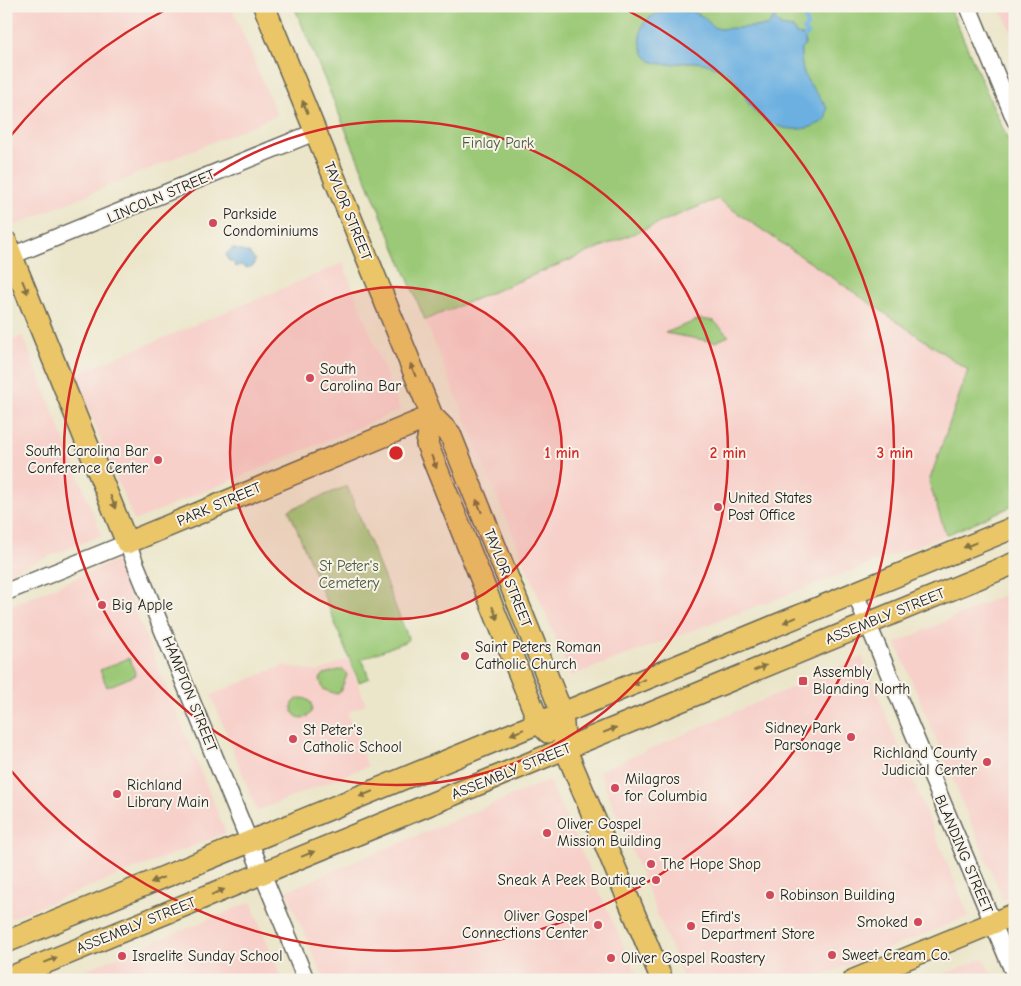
<svg xmlns="http://www.w3.org/2000/svg" width="1021" height="986" font-family="'Comic Neue',sans-serif">
  <style>
    .built { fill: #f7d0ca }
    .green { fill: #9bc977; stroke: #5c724a }
    .water { fill: #6cb0e1; stroke: #44667e }
    .lines { fill: none; stroke-linecap: round; stroke-linejoin: round }
    .stream { stroke: #6cb0e1; stroke-width: 4.5 }
    .minor-casing { stroke: #646359; stroke-width: 19 }
    .major-casing { stroke: #646359; stroke-width: 24 }
    .minor { stroke: #fff; stroke-width: 16 }
    .major { stroke: #eac669; stroke-width: 21 }
    .oneway { fill: #837142 }
    .ring { fill: none; stroke: #d62828; stroke-width: 2.5 }
    .poi-dot { fill: #d1495b; stroke: #f7f3e8; stroke-width: 2 }
    .labels { text-anchor: middle; stroke-width: 4; stroke-linejoin: round; paint-order: stroke }
    .park-label { font-size: 15px; fill: #48593c; stroke: #f7f3e8 }
    .street-label { font-size: 15px; fill: #1c1c1c; stroke: #f7f3e8 }
    .poi-label { font-size: 15px; fill: #1c1c1c; stroke: #f7f3e8; text-anchor: start }
    .centre { fill: #d62828; stroke: #f7f3e8; stroke-width: 2.5 }
    .ring-label { font-size: 15px; text-anchor: middle; font-weight: bold; fill: #d62828; stroke: #f7f3e8; stroke-width: 4; stroke-linejoin: round; paint-order: stroke }
  </style>
  <rect width="100%" height="100%" fill="#f7f3e8"/>
  <filter id="ink" filterUnits="userSpaceOnUse"><feTurbulence type="fractalNoise" baseFrequency=".02" numOctaves="2"/><feDisplacementMap in="SourceGraphic" scale="10" xChannelSelector="R" yChannelSelector="G"/><feConvolveMatrix kernelMatrix="1 2 1 2 8 2 1 2 1" color-interpolation-filters="sRGB"/></filter>
  <filter id="wash" filterUnits="userSpaceOnUse"><feTurbulence type="fractalNoise" baseFrequency=".0096" numOctaves="4" result="noise"/><feDisplacementMap in="SourceGraphic" scale="20" xChannelSelector="R" yChannelSelector="G"/><feGaussianBlur stdDeviation="1.12" result="paint"/><feColorMatrix in="noise" values="0 0 0 0 0 0 0 0 0 0 0 0 0 0 0 0 0 1.4 0 .05"/><feComposite in="paint" operator="in"/></filter>
  <g filter="url(#wash)">
    <rect width="100%" height="100%" fill="#ebe6ca"/>
    <path class="built" d="M6,6H231L277,115L13,226L6,210Z
      M999,6H1015V40Z
      M717,199L968,370L929,482L946,535L571,676L425,320Z
      M343,263L400,410L134,521L74,375Z
      M23,336L102,535L6,574V342Z
      M115,561L226,833L6,920V608Z
      M1015,590V896L1003,900L896,643Z
      M862,657L969,916L811,980H684L599,771Z
      M348,659L366,704L347,713L368,766L257,811L211,695L284,665L317,672Z
      M549,780L639,980H324L286,891Z
      M251,902L282,980H61Z
      M984,958L993,980H930Z"/>
    <path class="green" d="M294,6H949L1015,156V505L946,535L929,482L968,370L717,199L425,320Z
      M700,319L714,321L729,336L715,342L665,333Z
      M347,486L409,640L362,659L369,678L359,682L289,510Z
      M129,658L136,675L107,687L100,670Z
      M343,669L347,675L340,692L336,694L323,689L320,679L324,674Z
      M292 708a10 10 0 1 1 20 0a10 10 0 1 1-20 0Z"/>
    <path class="water" d="M672,10C691,10 701,12 713,27L720,29L768,26L774,17L780,26L793,28L795,33L805,37V45L801,49C800,81 812,83 827,108L826,119C802,138 766,129 749,104C741,91 737,76 721,69C713,65 701,62 692,62C672,63 646,72 641,44C640,36 640,28 645,22C653,13 661,12 672,10Z
      M232,248L249,253L255,260L253,266L247,268L241,265L236,267L234,263L228,260L226,254Z"/>
    <g class="lines">
      <path class="stream" d="M803,6L807,25L804,30L808,34L805,37"/>
    </g>
  </g>
  <g filter="url(#ink)">
    <g class="lines">
      <defs>
        <path id="minor" d="M968,6L1015,120
          M6,258L315,132
          M6,592L127,543L306,980
          M855,593L1015,976"/>
        <path id="major" d="M264,6L432,416L450,434L562,713L565,748L662,980
          M6,242L127,543L432,416
          M432,416L427,444L539,723L548,732
          M6,942L1015,527
          M6,979L1015,563
          M854,980L1015,914"/>
      </defs>
      <use href="#minor" class="minor-casing"/>
      <use href="#major" class="major-casing"/>
      <use href="#minor" class="minor"/>
      <use href="#major" class="major"/>
    </g>
    <defs><path id="oneway-solid" d="M-6-.8H1V-3.2L6.5 0L1 3.2V.8H-6Z" transform="scale(1.25)"/></defs>
    <g class="oneway">
      <use href="#oneway-solid" transform="translate(305 107) rotate(-112)"/>
      <use href="#oneway-solid" transform="translate(25 287) rotate(68)"/>
      <use href="#oneway-solid" transform="translate(413 370) rotate(-112)"/>
      <use href="#oneway-solid" transform="translate(434 462) rotate(68)"/>
      <use href="#oneway-solid" transform="translate(113 502) rotate(69)"/>
      <use href="#oneway-solid" transform="translate(479 506) rotate(-112)"/>
      <use href="#oneway-solid" transform="translate(970 545) rotate(158)"/>
      <use href="#oneway-solid" transform="translate(495 613) rotate(68)"/>
      <use href="#oneway-solid" transform="translate(790 620) rotate(158)"/>
      <use href="#oneway-solid" transform="translate(760 668) rotate(-22)"/>
      <use href="#oneway-solid" transform="translate(639 682) rotate(158)"/>
      <use href="#oneway-solid" transform="translate(610 730) rotate(-22)"/>
      <use href="#oneway-solid" transform="translate(517 732) rotate(158)"/>
      <use href="#oneway-solid" transform="translate(366 794) rotate(158)"/>
      <use href="#oneway-solid" transform="translate(308 854) rotate(-22)"/>
      <use href="#oneway-solid" transform="translate(157 880) rotate(158)"/>
      <use href="#oneway-solid" transform="translate(218 892) rotate(-22)"/>
      <use href="#oneway-solid" transform="translate(51 960) rotate(-22)"/>
    </g>
  </g>
  <circle cx="396" cy="453" r="166" fill="#d62828" fill-opacity=".12"/>
  <g class="ring">
    <circle cx="396" cy="453" r="166"/>
    <circle cx="396" cy="453" r="332"/>
    <path d="M8 139A499 499 0 0 1 173 6M619 6A499 499 0 1 1 8 767"/>
  </g>
  <g class="poi-dot">
    <circle cx="213" cy="223" r="5"/>
    <circle cx="310" cy="378" r="5"/>
    <circle cx="158" cy="460" r="5"/>
    <circle cx="718" cy="507" r="5"/>
    <circle cx="102" cy="605" r="5"/>
    <circle cx="465" cy="656" r="5"/>
    <rect x="798" y="676" width="10" height="10" rx="2.5"/>
    <circle cx="851" cy="737" r="5"/>
    <circle cx="293" cy="739" r="5"/>
    <circle cx="987" cy="762" r="5"/>
    <circle cx="615" cy="788" r="5"/>
    <circle cx="117" cy="794" r="5"/>
    <circle cx="547" cy="833" r="5"/>
    <circle cx="651" cy="864" r="5"/>
    <circle cx="656" cy="880" r="5"/>
    <circle cx="770" cy="895" r="5"/>
    <circle cx="918" cy="922" r="5"/>
    <circle cx="598" cy="925" r="5"/>
    <circle cx="691" cy="926" r="5"/>
    <circle cx="832" cy="955" r="5"/>
    <circle cx="122" cy="956" r="5"/>
    <circle cx="611" cy="958" r="5"/>
  </g>
  <g class="labels">
    <g class="park-label">
      <text x="498" y="148">Finlay Park</text>
      <text x="349" y="571">St Peter's<tspan x="349" dy="17">Cemetery</tspan></text>
    </g>
    <g class="street-label">
      <text transform="translate(161 196) rotate(-23)" y="5">LINCOLN STREET</text>
      <text transform="translate(348 211) rotate(68)" y="5">TAYLOR STREET</text>
      <text transform="translate(219 504) rotate(-23)" y="5">PARK STREET</text>
      <text transform="translate(508 578) rotate(68)" y="5">TAYLOR STREET</text>
      <text transform="translate(885 616) rotate(-22)" y="5">ASSEMBLY STREET</text>
      <text transform="translate(190 694) rotate(68)" y="5">HAMPTON STREET</text>
      <text transform="translate(511 771) rotate(-22)" y="5">ASSEMBLY STREET</text>
      <text transform="translate(964 854) rotate(67)" y="5">BLANDING STREET</text>
      <text transform="translate(136 925) rotate(-22)" y="5">ASSEMBLY STREET</text>
    </g>
    <g class="poi-label">
      <text x="223" y="219">Parkside<tspan x="223" dy="17">Condominiums</tspan></text>
      <text x="320" y="374">South<tspan x="320" dy="17">Carolina Bar</tspan></text>
      <text x="148" y="456" text-anchor="end">South Carolina Bar<tspan x="148" dy="17">Conference Center</tspan></text>
      <text x="728" y="503">United States<tspan x="728" dy="17">Post Office</tspan></text>
      <text x="112" y="610">Big Apple</text>
      <text x="475" y="652">Saint Peters Roman<tspan x="475" dy="17">Catholic Church</tspan></text>
      <text x="813" y="677">Assembly<tspan x="813" dy="17">Blanding North</tspan></text>
      <text x="841" y="733" text-anchor="end">Sidney Park<tspan x="841" dy="17">Parsonage</tspan></text>
      <text x="303" y="735">St Peter's<tspan x="303" dy="17">Catholic School</tspan></text>
      <text x="977" y="758" text-anchor="end">Richland County<tspan x="977" dy="17">Judicial Center</tspan></text>
      <text x="625" y="784">Milagros<tspan x="625" dy="17">for Columbia</tspan></text>
      <text x="127" y="790">Richland<tspan x="127" dy="17">Library Main</tspan></text>
      <text x="557" y="829">Oliver Gospel<tspan x="557" dy="17">Mission Building</tspan></text>
      <text x="661" y="869">The Hope Shop</text>
      <text x="646" y="885" text-anchor="end">Sneak A Peek Boutique</text>
      <text x="780" y="900">Robinson Building</text>
      <text x="588" y="921" text-anchor="end">Oliver Gospel<tspan x="588" dy="17">Connections Center</tspan></text>
      <text x="701" y="922">Efird's<tspan x="701" dy="17">Department Store</tspan></text>
      <text x="908" y="927" text-anchor="end">Smoked</text>
      <text x="842" y="960">Sweet Cream Co.</text>
      <text x="132" y="961">Israelite Sunday School</text>
      <text x="621" y="963">Oliver Gospel Roastery</text>
    </g>
  </g>
  <circle cx="396" cy="453" r="8" class="centre"/>
  <g class="ring-label">
    <text x="562" y="458">1 min</text>
    <text x="728" y="458">2 min</text>
    <text x="895" y="458">3 min</text>
  </g>
  <rect width="1021" height="986" fill="none" stroke="#f7f3e8" stroke-width="25"/>
</svg>
